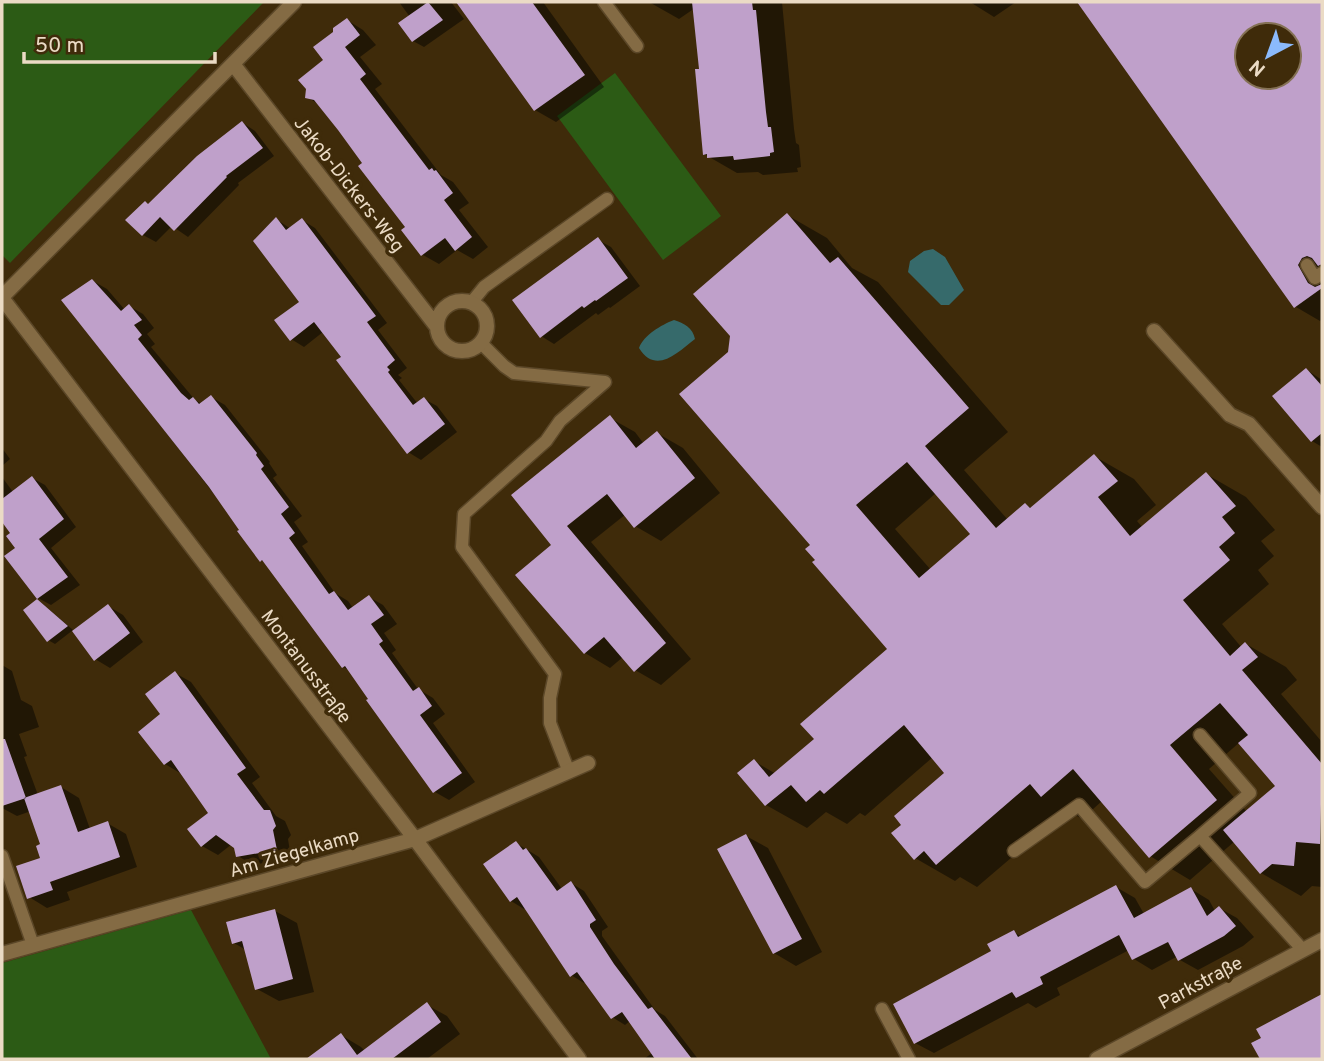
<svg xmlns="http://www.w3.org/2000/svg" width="1324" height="1061" font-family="Overpass,sans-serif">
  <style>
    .green { fill: #2c5b15 }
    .water { fill: #366a6b }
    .shadow { fill: #0007; fill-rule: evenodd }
    .building { fill: #bfa0ca; fill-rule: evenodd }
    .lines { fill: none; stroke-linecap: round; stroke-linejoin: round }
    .service-casing { stroke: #5b4728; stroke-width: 15 }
    .minor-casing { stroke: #5b4728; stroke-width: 17 }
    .service { stroke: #846b44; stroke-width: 12 }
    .minor { stroke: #846b44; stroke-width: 14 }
    .labels { text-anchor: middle; stroke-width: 7; stroke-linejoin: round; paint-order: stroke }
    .street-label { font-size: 19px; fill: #ebdbc5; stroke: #3f2b0a }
  </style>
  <rect width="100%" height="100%" fill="#3f2b0a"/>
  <path class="green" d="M2,2H264L10,263L2,255Z
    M615,73L721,216L663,260L557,116Z
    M191,910L271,1059H2V963Z"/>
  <path class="water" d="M933,249L945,257L964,290L949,305H941L908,272L910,261L924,251Z
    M674,320C684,323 693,328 695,339C677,353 656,375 639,348C644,335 661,325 674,320Z"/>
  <path class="shadow" d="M399,2H451L464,19L424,47L413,41L410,17Z
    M498,2H543L604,87L556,122L535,110L472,21Z
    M649,2H782L794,129L796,143L799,145L801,167L797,168L798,172L763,175L758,172L737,173L704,154L701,70L695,8L679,19Z
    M970,2H1016L994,17Z
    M1080,2H1322V319L1320,321L1296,307ZM1247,35H1289V77H1247Z
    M347,20L363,30L376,45L360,57L382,84L375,89L441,175L453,182L469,203L459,210L488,247L473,259L457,250L439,264L423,255L364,163L320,105L307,97Z
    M243,123L255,131L274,156L238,183L239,185L188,237L172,226L156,242L143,235Z
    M787,215L827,238L852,268L878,282L1008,432L964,470L1008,520L1026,505L1033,509L1094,456L1134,479L1156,505L1137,521L1143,528L1206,474L1246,497L1275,530L1261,541L1274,556L1258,570L1269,584L1222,624L1242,648L1246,644L1286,667L1297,680L1281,694L1322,742V887L1312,886L1301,896L1261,873L1235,841L1190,880L1150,856L1102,801L1082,819L1067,810L977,887L960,877L955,881L915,858L947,773L933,757L865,816L860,813L847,824L826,812L807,828L766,805L754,761L776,774L816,739L889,649L817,560L730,353ZM936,493L972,535L931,570L895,529ZM1240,742L1277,786L1247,812L1209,769Z
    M276,219L291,229L302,220L315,228L387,323L378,330L407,368L398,375L402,378L399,380L418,404L424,399L437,406L457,432L421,460L408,452L323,332L304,347L291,339L301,302Z
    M598,240L611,247L640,286L610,308L609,307L598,315L596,313L554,344L541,336Z
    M93,281L107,289L125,310L129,306L143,314L154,328L147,334L155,344L151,347L195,400L202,404L211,397L225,405L270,462L269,463L277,475L273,478L302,516L294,522L308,542L302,546L335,593L348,601L353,608L369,597L383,605L397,624L384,633L396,650L392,653L418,689L433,698L445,714L433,723L475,782L449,800L435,792L368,700L370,699L351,671L343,667L268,564L261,560L242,530L63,300Z
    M1307,370L1322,380V447L1312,441Z
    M610,418L635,432L644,444L657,433L683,448L720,493L661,541L635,526L626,514L591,542L691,659L661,685L635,670L623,657L610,668L585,653L553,545Z
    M2,448L10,459L2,466Z
    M2,477L13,492L32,478L45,485L76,527L51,548L80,585L51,605L38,598L12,534L2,520Z
    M39,601L73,630L55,644L48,640Z
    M108,606L123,615L143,642L110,668L95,659Z
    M2,665L12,671L21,700L32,706L39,727L19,734L27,756L24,757L38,795L61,787L79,798L90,829L107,823L126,834L137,867L67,892L70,900L47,908L29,897L42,859V845L31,811L17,816L2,808Z
    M175,673L191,682L260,777L252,783L276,816L285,821L291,835L288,839L291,858L253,865L238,856L236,847L232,844L218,855L202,846L210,813L180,773L165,764L163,715Z
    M746,836L768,848L822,952L796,966L774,953Z
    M516,843L539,857L562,889L571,883L584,891L608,927L602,931V936L655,1010L665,1016L698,1059H644L652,1053L630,1021L625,1025L612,1017L586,981L584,983L571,975L526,907L524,909L511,901Z
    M1116,887L1135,898L1144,914L1191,889L1209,900L1215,911L1219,908L1237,918L1254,937L1243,946L1198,970L1180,960L1178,956L1152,970L1134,959L1129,950L1057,988L1060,995L1036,1008L1028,1003L934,1053L915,1043L993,952L1014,932L1022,937Z
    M275,911L297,923L314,992L279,1001L257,989L246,950L234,943Z
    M1322,996V1059H1262L1254,1044L1263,1039L1259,1030Z
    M427,1005L447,1016L460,1034L427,1059H329L322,1050L341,1035L361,1047L365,1051Z"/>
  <path class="building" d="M428,2L443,20L412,42L398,23Z
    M456,2H532L585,75L534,111Z
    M692,2H752L753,10H756L766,112L768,127H771L774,152L770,153V156L734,160L733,156L707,158V154L703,155L695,69H699Z
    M1077,2H1322V264L1318,266L1312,258L1307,256L1302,258L1298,265L1308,283L1315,287L1322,284V288L1294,308ZM1247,35H1289V77H1247Z
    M347,18L360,35L345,47L366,74L360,79L429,170L432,168L434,171L436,170L453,193L444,200L472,237L455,251L445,238L421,256L401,230L405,227L358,166L362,163L338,130L314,100L305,98L306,89L298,80L323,60L313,47L333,32V28Z
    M242,121L263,148L226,176L227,177L174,231L160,217L142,236L125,220L145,201L148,204L197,156Z
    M787,213L830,263L838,257L969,408L925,446L996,528L1025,503L1030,508L1094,454L1118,481L1098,497L1130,536L1206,472L1236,506L1222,517L1235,533L1219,547L1230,560L1183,600L1230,656L1245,642L1258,657L1242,670L1322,764L1320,844L1296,842L1294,866L1272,864L1260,874L1223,830L1275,786L1238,743L1248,735L1220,703L1170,745L1217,800L1149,858L1073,769L1041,797L1030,784L936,865L924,851L914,860L891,833L901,825L894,816L944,773L904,725L824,794L820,790L806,802L791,785L765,806L737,773L754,759L769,777L814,739L800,724L887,649L812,562L815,560L805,549L810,545L679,394L728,352L730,336L693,294ZM907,462L970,534L919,578L856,505Z
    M276,217L286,230L302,218L376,316L367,322L395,360L387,367L390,370L388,372L413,405L424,397L445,424L407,454L336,360L341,357L314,322L290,341L274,320L299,302L253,241Z
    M598,237L628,278L596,301L595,300L584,308L582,306L540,338L512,300Z
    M92,279L121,311L129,304L142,320L134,325L142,335L138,339L181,393L189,400L193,397L199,404L211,395L257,453L256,455L264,466L261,469L289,507L281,514L295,533L289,538L329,594L334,591L348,610L369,595L384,615L371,624L383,641L379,644L413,691L419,687L432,706L420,715L462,773L433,793L366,700L368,699L345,666L342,668L262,560L260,562L237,531L239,530L209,487L61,300Z
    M1306,368L1322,386V433L1311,442L1272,396Z
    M610,415L636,448L657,431L695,478L634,528L607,494L567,526L666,643L634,672L604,637L584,654L515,575L551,545L511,495Z
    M32,476L64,519L39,539L68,577L37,599L4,556L15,548L6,536L10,533L2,522V499Z
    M37,599L68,626L47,642L23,610Z
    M108,604L130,633L94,661L72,631Z
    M175,671L246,768L237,774L264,810H270L276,826L273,830L277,850L236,857L234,848L216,835L201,847L187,829L208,813L171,760L164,765L138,732L160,714L145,694Z
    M2,739H5L26,798L2,806Z
    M61,785L78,832L108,821L120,857L50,882L53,890L27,899L16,866L40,858L36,846L40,844L24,798Z
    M746,834L802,939L773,954L717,849Z
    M516,841L523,850L526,848L557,891L571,881L596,920L590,924V927L614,964L648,1009L652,1007L692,1059H655L622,1012L611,1019L577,972L570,977L517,897L510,902L483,864Z
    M1116,885L1134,918L1191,887L1207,916L1219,906L1236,926L1224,936L1178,961L1168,942L1132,960L1119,935L1040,977L1043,984L1016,998L1012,992L914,1044L893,1004L991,951L987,944L1014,930L1018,937Z
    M275,909L293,979L255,990L242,941L232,944L226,922Z
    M1322,994V1059H1260L1251,1043L1261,1038L1256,1029Z
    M427,1002L441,1022L392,1059H306L341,1033L357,1055Z"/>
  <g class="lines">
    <defs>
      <path id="service" d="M604,2L637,46
        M1307,265L1315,278L1322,273
        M471,303L484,287L607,199
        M481,343L504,366L514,373L605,382L560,421L546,441L464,514L462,547L555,674L550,698V723L569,772
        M1200,836L1250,793L1200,735
        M1014,851L1079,805L1145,882L1200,836L1303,950
        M2,856L33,945
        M882,1009L909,1059"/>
      <path id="minor" d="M233,64L437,327
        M2,297L294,2
        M2,298L415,839L579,1059
        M437 326a25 25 0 1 1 50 0a25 25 0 1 1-50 0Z
        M1154,331L1230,415L1249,424L1322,507
        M2,954L415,839L588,763
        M1097,1059L1322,940"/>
    </defs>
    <use href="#service" class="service-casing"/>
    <use href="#minor" class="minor-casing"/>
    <use href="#service" class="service"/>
    <use href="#minor" class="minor"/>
  </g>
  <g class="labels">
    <g class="street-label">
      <text transform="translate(350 184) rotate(52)" y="7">Jakob-Dickers-Weg</text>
      <text transform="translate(307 666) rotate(53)" y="7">Montanusstraße</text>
      <text transform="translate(294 852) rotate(-16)" y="7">Am Ziegelkamp</text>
      <text transform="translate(1200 982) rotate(-28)" y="7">Parkstraße</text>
    </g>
  </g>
  <rect width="1324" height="1061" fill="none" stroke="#ebdbc5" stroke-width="7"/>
  <g transform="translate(1268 56) rotate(221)"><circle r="33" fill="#3f2b0a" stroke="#847155" stroke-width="2"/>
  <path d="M0-5L12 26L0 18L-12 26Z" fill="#8bbafc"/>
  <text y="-10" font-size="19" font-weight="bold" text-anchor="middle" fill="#ebdbc5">N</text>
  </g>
  <path d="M24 52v10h191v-10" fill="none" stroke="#ebdbc5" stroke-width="3.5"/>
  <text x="35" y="52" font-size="21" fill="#ebdbc5" stroke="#3f2b0a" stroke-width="5" paint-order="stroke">50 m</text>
</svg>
